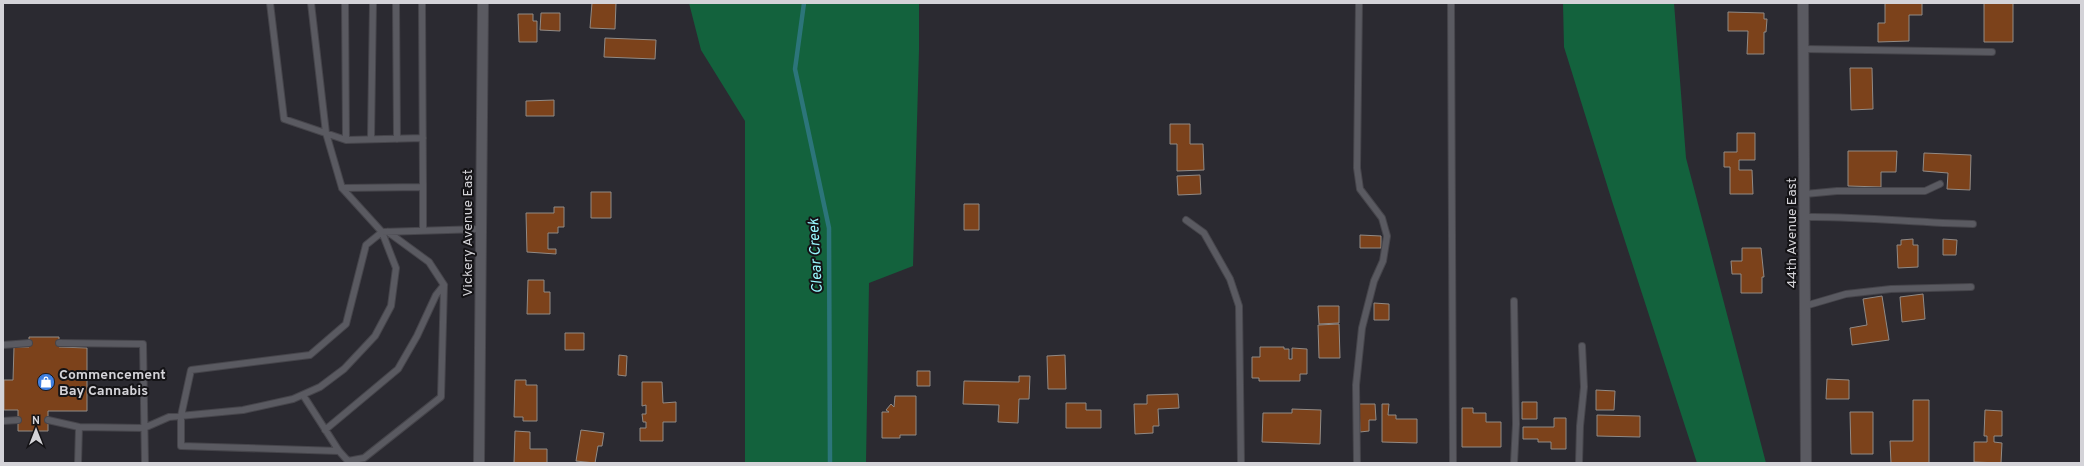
<svg xmlns="http://www.w3.org/2000/svg" width="2084" height="466" font-family="Overpass,sans-serif">
  <style>
    .forest { fill: #13623d }
    .lines { fill: none; stroke-linecap: round; stroke-linejoin: round }
    .stream { stroke: #2c757a; stroke-width: 4.5 }
    .building { fill: #7c421b; stroke: #918a85 }
    .service-casing { stroke: #46454b; stroke-width: 8 }
    .tertiary-casing { stroke: #46454b; stroke-width: 12 }
    .service { stroke: #5a5a61; stroke-width: 6 }
    .tertiary { stroke: #5a5a61; stroke-width: 10 }
    .labels { text-anchor: middle; stroke-width: 4; stroke-linejoin: round; paint-order: stroke }
    .street-label { font-size: 14px; fill: #d4d3d8; stroke: #141316 }
    .poi-label { font-size: 14px; font-weight: bold; fill: #d4d3d8; stroke: #141316; text-anchor: start }
    .water-label { font-size: 15px; font-style: italic; fill: #98f6fd; stroke: #141316 }
  </style>
  <rect width="100%" height="100%" fill="#2b2a31"/>
  <path class="forest" d="M689,3H919V50L913,266L869,283L866,463H745V121L701,50Z
    M1563,3H1674L1686,158L1766,463H1697L1612,201L1564,47Z"/>
  <g class="lines">
    <path class="stream" d="M804,3L795,69L829,228L830,463"/>
  </g>
  <path class="building" d="M592,3H616L615,29L590,28Z
    M1885,3H1922V15H1909V41L1878,42V23H1885Z
    M1984,3H2013V42H1984Z
    M1728,12L1764,13V19H1767L1766,32H1764V54H1747L1748,31H1728Z
    M541,13H560V31L540,30Z
    M518,14H533V21H537V42H519Z
    M605,38L656,40L655,59L604,57Z
    M1850,68H1872L1873,109L1851,110Z
    M554,100V116H526V101Z
    M1170,124H1190V144H1203L1204,170L1177,171V144H1170Z
    M1737,133H1755V160H1739V170H1752L1753,194H1730V167H1724V152H1737Z
    M1848,151H1897L1896,172H1881V187L1848,186Z
    M1924,153L1971,155L1970,190L1947,189L1948,173L1923,171Z
    M1200,175L1201,194L1178,195L1177,176Z
    M591,192H611V218H591Z
    M964,204H979V230H964Z
    M554,207H564V227H558V233H548V249H556V254L527,252L526,213H554Z
    M1360,235L1381,236V248H1360Z
    M1913,239V245H1918V267L1898,268L1897,245H1901V240Z
    M1943,239L1957,240L1956,255H1943Z
    M1742,248H1761L1764,277H1762V293H1741V274H1732L1731,261H1742Z
    M528,280H544V292H550V314H527Z
    M1923,294L1925,319L1902,322L1900,297Z
    M1882,296L1889,340L1852,345L1850,328L1867,325L1863,299Z
    M1374,303L1389,304V320H1374Z
    M1318,306H1339V323L1319,324Z
    M1339,324L1340,358H1319L1318,325Z
    M565,333H584V350H565Z
    M29,337H59V347L87,348V411H48V431H18V410H4V380H13L14,347H29Z
    M1260,347H1284V349H1289V359H1292V348L1307,349V374H1300V381H1259V378H1252V357H1260Z
    M619,355L627,356L626,376L618,375Z
    M1065,355L1066,389H1048L1047,356Z
    M917,371H930V386H917Z
    M1019,376H1030L1029,399H1019L1018,423L998,422L999,405L963,404L964,381L1019,382Z
    M1827,379L1849,380V399H1826Z
    M515,380H526V385H537V421H523V417H514Z
    M642,382H662L663,403L676,402V422H663V441H640V428H646V422H643L642,414H646V405L642,406Z
    M1596,390L1615,391L1614,410H1596Z
    M1178,394L1179,408L1158,409L1159,426H1153V433L1135,434L1134,404H1147V395Z
    M895,396H916V435H900V438H882V412H889L886,410L891,404L894,407Z
    M1913,400H1929V463H1891L1890,441H1913Z
    M1522,402H1537V419H1522Z
    M1066,403H1086V410H1101V428H1066Z
    M1359,404H1375L1376,420H1369V431L1360,432Z
    M1382,404H1389L1388,415H1396V419H1417V443L1382,442Z
    M1462,408H1473V413H1486V422H1501V447H1462Z
    M1292,409L1321,410L1320,444L1262,442L1263,413H1292Z
    M1985,410L2002,411V436H1994V442L2002,443L2001,463L1974,462V442H1987V436H1984Z
    M1850,412H1873V454H1851Z
    M1597,415L1640,416V437L1597,436Z
    M1554,418H1566V449H1551V442H1538V439H1523V427H1554Z
    M581,430L604,433L602,446H598L595,463L576,461Z
    M515,431L530,432V449H547V463H514Z"/>
  <g class="lines">
    <defs>
      <path id="service" d="M270,3L284,119L346,140L423,138
        M345,3L346,140
        M396,3L397,139
        M1451,3L1453,463
        M1804,49L1992,52
        M371,139L373,3
        M423,187V230
        M342,188L423,187L422,3
        M1805,194L1837,191H1925L1940,184
        M1805,217C1861,216 1917,223 1973,224
        M1186,220L1204,233L1230,279L1239,306L1241,463
        M1514,301L1516,424L1514,463
        M1805,306L1846,294L1891,289L1971,287
        M59,343L143,344L145,463
        M3,345L29,343
        M303,395L339,451L348,461L364,458L441,397L444,285L429,262L388,232
        M48,420L79,427
        M3,421L18,420
        M325,430L398,369L417,336L436,295L444,285
        M339,451L181,446V416L191,370L310,355L346,324L366,245L382,232L481,229
        M78,463L79,427L144,428L169,417L243,410L293,399L320,387L344,369L375,336L391,306L396,268L382,232L342,188L326,133L311,3
        M1357,463L1356,385L1362,328L1374,281L1383,261L1387,236L1382,218L1360,189L1357,168L1359,3
        M1579,463L1580,426L1584,387L1582,346"/>
      <path id="tertiary" d="M1803,3L1806,463
        M479,463L483,3"/>
    </defs>
    <use href="#service" class="service-casing"/>
    <use href="#tertiary" class="tertiary-casing"/>
    <use href="#service" class="service"/>
    <use href="#tertiary" class="tertiary"/>
  </g>
  <defs>
    <symbol id="shop-disc" viewBox="-11 -11 22 22"><circle r="9.5" fill="#3f7fe0" stroke="#141316"/><path d="M-5-2.5h2.3a2.7 3.5 0 0 1 5.4 0H5L5.5 6h-11ZM-1.5-2.5h3a1.5 2.3 0 0 0-3 0Z" fill="#fff"/></symbol>
  </defs>
  <g fill-rule="evenodd">
    <use href="#shop-disc" x="36" y="372" width="20" height="20"/>
  </g>
  <g class="labels">
    <g class="street-label">
      <text transform="translate(467 233) rotate(-90)" y="5">Vickery Avenue East</text>
      <text transform="translate(1791 233) rotate(-90)" y="5">44th Avenue East</text>
    </g>
    <g class="poi-label">
      <text x="59" y="379">Commencement<tspan x="59" dy="16">Bay Cannabis</tspan></text>
    </g>
    <g class="water-label">
      <text transform="translate(815 256) rotate(-93)" y="5">Clear Creek</text>
    </g>
  </g>
  <rect width="2084" height="466" fill="none" stroke="#d4d3d8" stroke-width="8"/>
  <g transform="translate(36 430)" stroke="#141316" stroke-width="3" paint-order="stroke">
  <path d="M0-3L7 15L0 10L-7 15Z" fill="#d4d3d8"/>
  <text y="-6" font-size="11" font-weight="bold" text-anchor="middle" fill="#d4d3d8">N</text>
  </g>
</svg>
